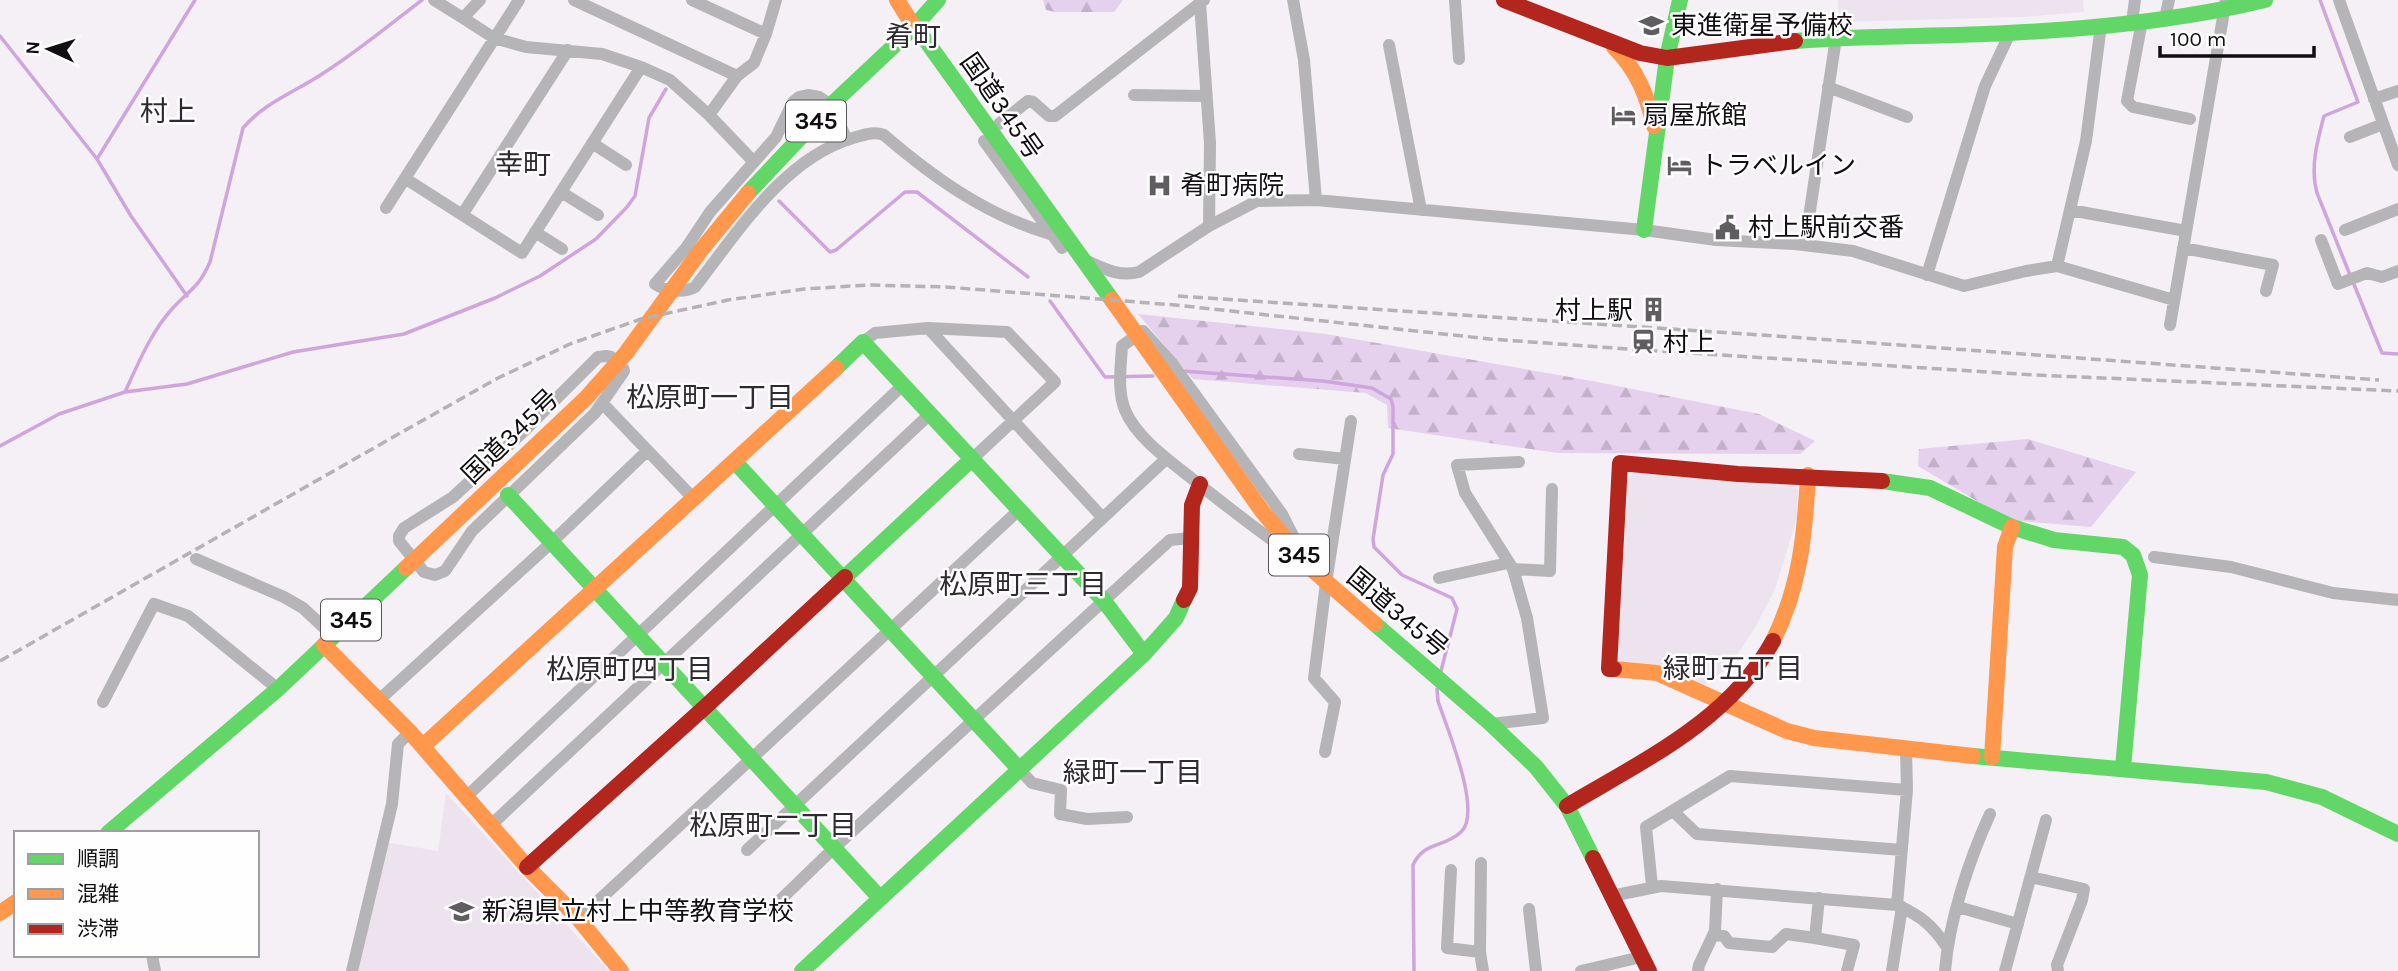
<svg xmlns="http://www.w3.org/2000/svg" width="2398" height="971" font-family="Karla,'Noto Sans JP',sans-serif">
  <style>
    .built { fill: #ece3ee }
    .forest { fill: url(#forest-firs) }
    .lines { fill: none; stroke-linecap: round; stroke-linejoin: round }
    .stream { stroke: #cea5dc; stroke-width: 3.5 }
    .street { stroke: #b5b4b6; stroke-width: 12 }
    .fast { stroke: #63d668; stroke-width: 16 }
    .slow { stroke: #ff974d; stroke-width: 16 }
    .jam { stroke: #b3261e; stroke-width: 16 }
    .rail { stroke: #b4b2b4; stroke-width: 3.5; stroke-dasharray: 10 5; stroke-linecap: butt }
    .labels { text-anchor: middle; stroke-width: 5; stroke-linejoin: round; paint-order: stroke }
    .shield { fill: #fefefe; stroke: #585659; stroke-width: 2 }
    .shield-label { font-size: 24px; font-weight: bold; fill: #110e12 }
    .poi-label { font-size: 26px; fill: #110e12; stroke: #fefefe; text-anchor: start }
    .street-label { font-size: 26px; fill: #110e12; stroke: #fefefe }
    .neighbourhood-label { font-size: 28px; fill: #2f2931; stroke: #fefefe }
  </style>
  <defs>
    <pattern id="forest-firs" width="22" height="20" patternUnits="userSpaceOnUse" patternTransform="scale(1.75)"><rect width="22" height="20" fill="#e5d0ed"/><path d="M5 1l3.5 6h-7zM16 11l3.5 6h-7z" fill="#c3b1ca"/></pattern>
  </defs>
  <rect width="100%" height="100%" fill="#f4f0f5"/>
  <path class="built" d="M1838,0H2083L2084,12L2024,17L1839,22Z
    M1634,471L1792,485L1798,490L1797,518L1775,589L1755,628L1730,666L1703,686L1618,664L1628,478Z
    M446,793L609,971H356L385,842L438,851Z"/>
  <path class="forest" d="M1043,0H1123L1114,12H1055L1046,10Z
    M1138,314L1326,334L1592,381L1759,414L1815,441L1800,454L1557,453L1388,428L1387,405L1366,393L1193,379Z
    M2028,439L2136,472L2091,527L2009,520L1918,466L1919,449Z"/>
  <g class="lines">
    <path class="stream" d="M2320,0L2358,102L2324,116C2317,142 2310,168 2317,193L2350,275
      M0,36L97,159L131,216L187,296
      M97,159L195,0
      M779,201L830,252L836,250L905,192H917L1028,277
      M2353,282L2382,353L2398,354
      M1050,301L1105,377L1153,376
      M1182,371L1323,381L1372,388L1391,399L1393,407V454L1383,475L1373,539L1374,547L1402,575L1452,598L1457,609L1441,671
      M125,392C138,364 151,332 172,309C190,289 198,289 210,262L243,128C264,103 295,92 322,74C357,52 389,25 422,0
      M0,446L59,414L125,392L187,384L293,352L404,334L495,298L540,276L596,239L627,207L635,196L649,118L666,89
      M1414,971L1413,865C1424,841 1444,848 1461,832C1483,812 1446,726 1438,701L1437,689"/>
    <path class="street" d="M434,0L463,18
      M480,0L463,18L494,38L526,47L602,54L641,67L670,80L709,115L754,162
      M574,0L737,76
      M692,0L766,34
      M1293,0L1304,60L1316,200
      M1455,0L1459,59
      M2339,0L2398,165
      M1200,3L1210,143L1209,226
      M2165,18L2169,0
      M2142,21L2127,101L2133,107L2190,119
      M2132,22L2135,0
      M1389,45L1421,210
      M1828,87L1907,117
      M1134,95L1205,96
      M2374,99L2398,91
      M709,115L737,76L754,63L766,34L776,0
      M999,124L1028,101L1033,102L1049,116H1055L1204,0
      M2350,137L2383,124
      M847,140L831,105L819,97L808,95L799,97L793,102L776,137L710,212L686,248L655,284C666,292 684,293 695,287C737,233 784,158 853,138C864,135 873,131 884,135C934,178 986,215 1050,234
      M984,141L1062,248
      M592,143L626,165
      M406,179L522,253L641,67
      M561,192L598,215
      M386,208L519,0
      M2070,210L2186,231
      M462,215L568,50
      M2345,230L2398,209
      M535,232L562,249
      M2321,240L2338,284L2367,273L2382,277L2398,271
      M1795,244L1853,251L1964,286L2026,271L2057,266L2174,300
      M2183,248L2273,265L2266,291
      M1087,261C1105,269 1119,277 1139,272L1209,226L1257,201L1316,200L1644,230L1716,240L1795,244L1806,237L1836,38
      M2057,266L2086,141L2101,25
      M1927,275L1985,86L2010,33
      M2170,325L2226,0
      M928,328L1102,517
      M1143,331L1172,363L1282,514L1308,566C1271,540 1235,513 1200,485C1176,465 1137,440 1125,410C1117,390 1121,366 1122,346Z
      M863,342L875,333L928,328L1007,332L1055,382L972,459
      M606,356L611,357L623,368L624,371L595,413L472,531L445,571L435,575L424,572L399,541V536L404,528L453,497L525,430L598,357Z
      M603,404L694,499
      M1299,454L1345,459
      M2154,557L2231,567L2333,593L2398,600
      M196,559L284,597L303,608L333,636
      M1513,569L1550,571L1552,489
      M1439,578L1508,563
      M379,700L552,542L646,452
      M103,702L154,604L188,616L278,689
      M1491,724L1543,718L1527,618L1513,569L1465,493L1457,465L1519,462
      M1325,752L1335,702L1314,678L1326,583L1351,421
      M1020,770L1032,783L1061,790L1060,814L1087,819L1127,817
      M466,797L903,385
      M1674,812L1697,834L1902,850
      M491,825L930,414
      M747,850L1166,459
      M1481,863L1480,952L1483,971
      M1451,870L1447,948L1480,952
      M2031,877L2084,889L2082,900L2057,965L2058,971
      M1652,886L1646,827L1730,776L1907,790
      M1611,896L1661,886L1897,905L1907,790L1906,750
      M1897,905C1921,916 1932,925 1947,947
      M1958,907L2018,924
      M771,909L834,848L1170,540L1191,538
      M1529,909L1536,971
      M577,917L597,902L1019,510
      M1713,935L1724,936L1729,943L1772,947L1786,934L1815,938L1819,898
      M1815,938L1854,945L1847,971
      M152,955L155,971
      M352,971L392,804L398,744L410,732
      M1581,971L1641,957
      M1698,971L1699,965L1715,931L1717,889
      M1892,971L1902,907
      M1945,971C1949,920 1969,860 1990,814
      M2005,971L2046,820"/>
    <path class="fast" d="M914,27L938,0
      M1795,41C1865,35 1937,37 2007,33C2092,29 2183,20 2265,0
      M748,193L831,105L914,27L927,42L1112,300
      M1644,230L1667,58L1680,0
      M836,368L863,342L1104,601L1144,654
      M735,462L1020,770
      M1882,481L1930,488L2012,527L2054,540L2123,547L2133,555L2140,575L2123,768
      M508,495L880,898
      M845,577L972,459
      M1375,624L1491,724L1536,767L1567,806L1593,858
      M1973,756L2266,782L2322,797L2398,834
      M108,833L278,689L406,568
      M802,971L1144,654L1176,618L1184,600"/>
    <path class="slow" d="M897,0L914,27
      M1614,47C1637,70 1647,95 1654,126
      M1112,300L1262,511L1308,566L1375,624
      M406,568L586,398L626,353L701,250L748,193
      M1773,641C1800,587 1805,534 1808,475
      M324,645L410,732L527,867L577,917L621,971
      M1614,669L1657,673L1787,731L1814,738L1973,756
      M423,746L836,368
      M1992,757L2005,547L2012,527
      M0,913L16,902"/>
    <path class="jam" d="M1504,0L1640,53L1667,58L1795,41
      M1184,600L1190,588L1192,505L1200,484
      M1614,669H1609L1620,463L1738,474L1882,481
      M1567,806C1642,761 1729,721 1773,641
      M1593,858L1649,971
      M527,867L704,708L845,577"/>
    <path class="rail" d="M1178,296L1790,337L2379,380
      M0,661L395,436L498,378L570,344L641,319L728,300L804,289L868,285L946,287L1175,305L1490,339L1642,350L2035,375L2398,391"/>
  </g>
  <defs>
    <symbol id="school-bare" viewBox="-9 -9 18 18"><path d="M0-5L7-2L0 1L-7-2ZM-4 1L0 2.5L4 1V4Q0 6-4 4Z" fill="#605d61" stroke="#fefefe" stroke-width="2.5" paint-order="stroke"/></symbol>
    <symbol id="hotel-bare" viewBox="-9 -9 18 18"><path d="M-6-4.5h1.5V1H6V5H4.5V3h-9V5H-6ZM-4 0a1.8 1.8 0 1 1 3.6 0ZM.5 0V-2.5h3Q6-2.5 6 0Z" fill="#605d61" stroke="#fefefe" stroke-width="2.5" paint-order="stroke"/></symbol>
    <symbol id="hospital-bare" viewBox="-9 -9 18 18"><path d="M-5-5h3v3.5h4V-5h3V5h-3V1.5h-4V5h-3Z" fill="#605d61" stroke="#fefefe" stroke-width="2.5" paint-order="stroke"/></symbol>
    <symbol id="civic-bare" viewBox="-9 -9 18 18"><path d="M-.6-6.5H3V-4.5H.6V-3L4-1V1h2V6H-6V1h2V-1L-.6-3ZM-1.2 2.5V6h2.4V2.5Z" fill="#605d61" stroke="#fefefe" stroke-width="2.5" paint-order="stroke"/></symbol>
    <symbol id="building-bare" viewBox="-9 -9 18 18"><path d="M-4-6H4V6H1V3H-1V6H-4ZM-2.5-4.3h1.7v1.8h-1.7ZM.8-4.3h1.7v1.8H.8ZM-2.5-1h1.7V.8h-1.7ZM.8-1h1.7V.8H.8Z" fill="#605d61" stroke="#fefefe" stroke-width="2.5" paint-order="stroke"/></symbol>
    <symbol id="station-bare" viewBox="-9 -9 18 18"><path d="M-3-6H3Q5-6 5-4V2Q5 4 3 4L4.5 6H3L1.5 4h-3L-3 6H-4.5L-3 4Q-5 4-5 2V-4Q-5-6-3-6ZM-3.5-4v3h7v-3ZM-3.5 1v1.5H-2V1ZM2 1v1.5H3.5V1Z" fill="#605d61" stroke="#fefefe" stroke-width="2.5" paint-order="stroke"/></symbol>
  </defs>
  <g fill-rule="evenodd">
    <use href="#school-bare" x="1634" y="8" width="35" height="35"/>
    <use href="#hotel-bare" x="1606" y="98" width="35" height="35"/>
    <use href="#hotel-bare" x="1662" y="148" width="35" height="35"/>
    <use href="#hospital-bare" x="1142" y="168" width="35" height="35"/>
    <use href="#civic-bare" x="1710" y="210" width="35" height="35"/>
    <use href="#building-bare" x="1636" y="292" width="35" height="35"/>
    <use href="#station-bare" x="1626" y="324" width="35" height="35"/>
    <use href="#school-bare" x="444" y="894" width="35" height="35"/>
  </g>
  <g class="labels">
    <g class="shield">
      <rect x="786" y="100.5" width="60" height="41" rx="5"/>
      <rect x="1269" y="534.5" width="60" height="41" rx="5"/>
      <rect x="321" y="599.5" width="60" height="41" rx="5"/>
    </g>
    <g class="shield-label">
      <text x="816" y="129">345</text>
      <text x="1299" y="563">345</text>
      <text x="351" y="628">345</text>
    </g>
    <g class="poi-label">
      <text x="1671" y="34">東進衛星予備校</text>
      <text x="1643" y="124">扇屋旅館</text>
      <text x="1700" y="174">トラベルイン</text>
      <text x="1180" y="194">肴町病院</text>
      <text x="1748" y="236">村上駅前交番</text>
      <text x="1633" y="319" text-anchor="end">村上駅</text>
      <text x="1663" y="351">村上</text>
      <text x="482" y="920">新潟県立村上中等教育学校</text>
    </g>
    <g class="street-label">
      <text transform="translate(1002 106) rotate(55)" y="9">国道345号</text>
      <text transform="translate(510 436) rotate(-44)" y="9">国道345号</text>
      <text transform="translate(1398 612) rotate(40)" y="9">国道345号</text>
    </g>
    <g class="neighbourhood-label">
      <text x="913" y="46">肴町</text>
      <text x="168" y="121">村上</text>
      <text x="523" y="174">幸町</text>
      <text x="710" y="407">松原町一丁目</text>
      <text x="1023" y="594">松原町三丁目</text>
      <text x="1733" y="678">緑町五丁目</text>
      <text x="630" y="679">松原町四丁目</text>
      <text x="1133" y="782">緑町一丁目</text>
      <text x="773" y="835">松原町二丁目</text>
    </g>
  </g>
  <rect x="14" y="831" width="245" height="126" fill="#fefefe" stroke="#9f9ea0" stroke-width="2"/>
  <rect x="28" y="854" width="35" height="10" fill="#63d668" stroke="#9f9ea0" stroke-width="2"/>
  <text x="77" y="866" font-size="21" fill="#110e12">順調</text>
  <rect x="28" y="889" width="35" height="10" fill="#ff974d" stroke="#9f9ea0" stroke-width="2"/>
  <text x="77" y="901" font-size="21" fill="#110e12">混雑</text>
  <rect x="28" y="924" width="35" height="10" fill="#b3261e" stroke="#9f9ea0" stroke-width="2"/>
  <text x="77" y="936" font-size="21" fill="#110e12">渋滞</text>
  <g transform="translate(49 49) rotate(274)" stroke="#fefefe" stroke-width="5" paint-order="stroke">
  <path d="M0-5L12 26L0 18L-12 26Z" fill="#110e12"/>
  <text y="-10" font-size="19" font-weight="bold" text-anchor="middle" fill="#110e12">N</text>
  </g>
  <path d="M2160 46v10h154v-10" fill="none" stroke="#110e12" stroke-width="3.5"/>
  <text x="2170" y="46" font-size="21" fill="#110e12" stroke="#fefefe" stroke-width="5" paint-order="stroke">100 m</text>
</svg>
